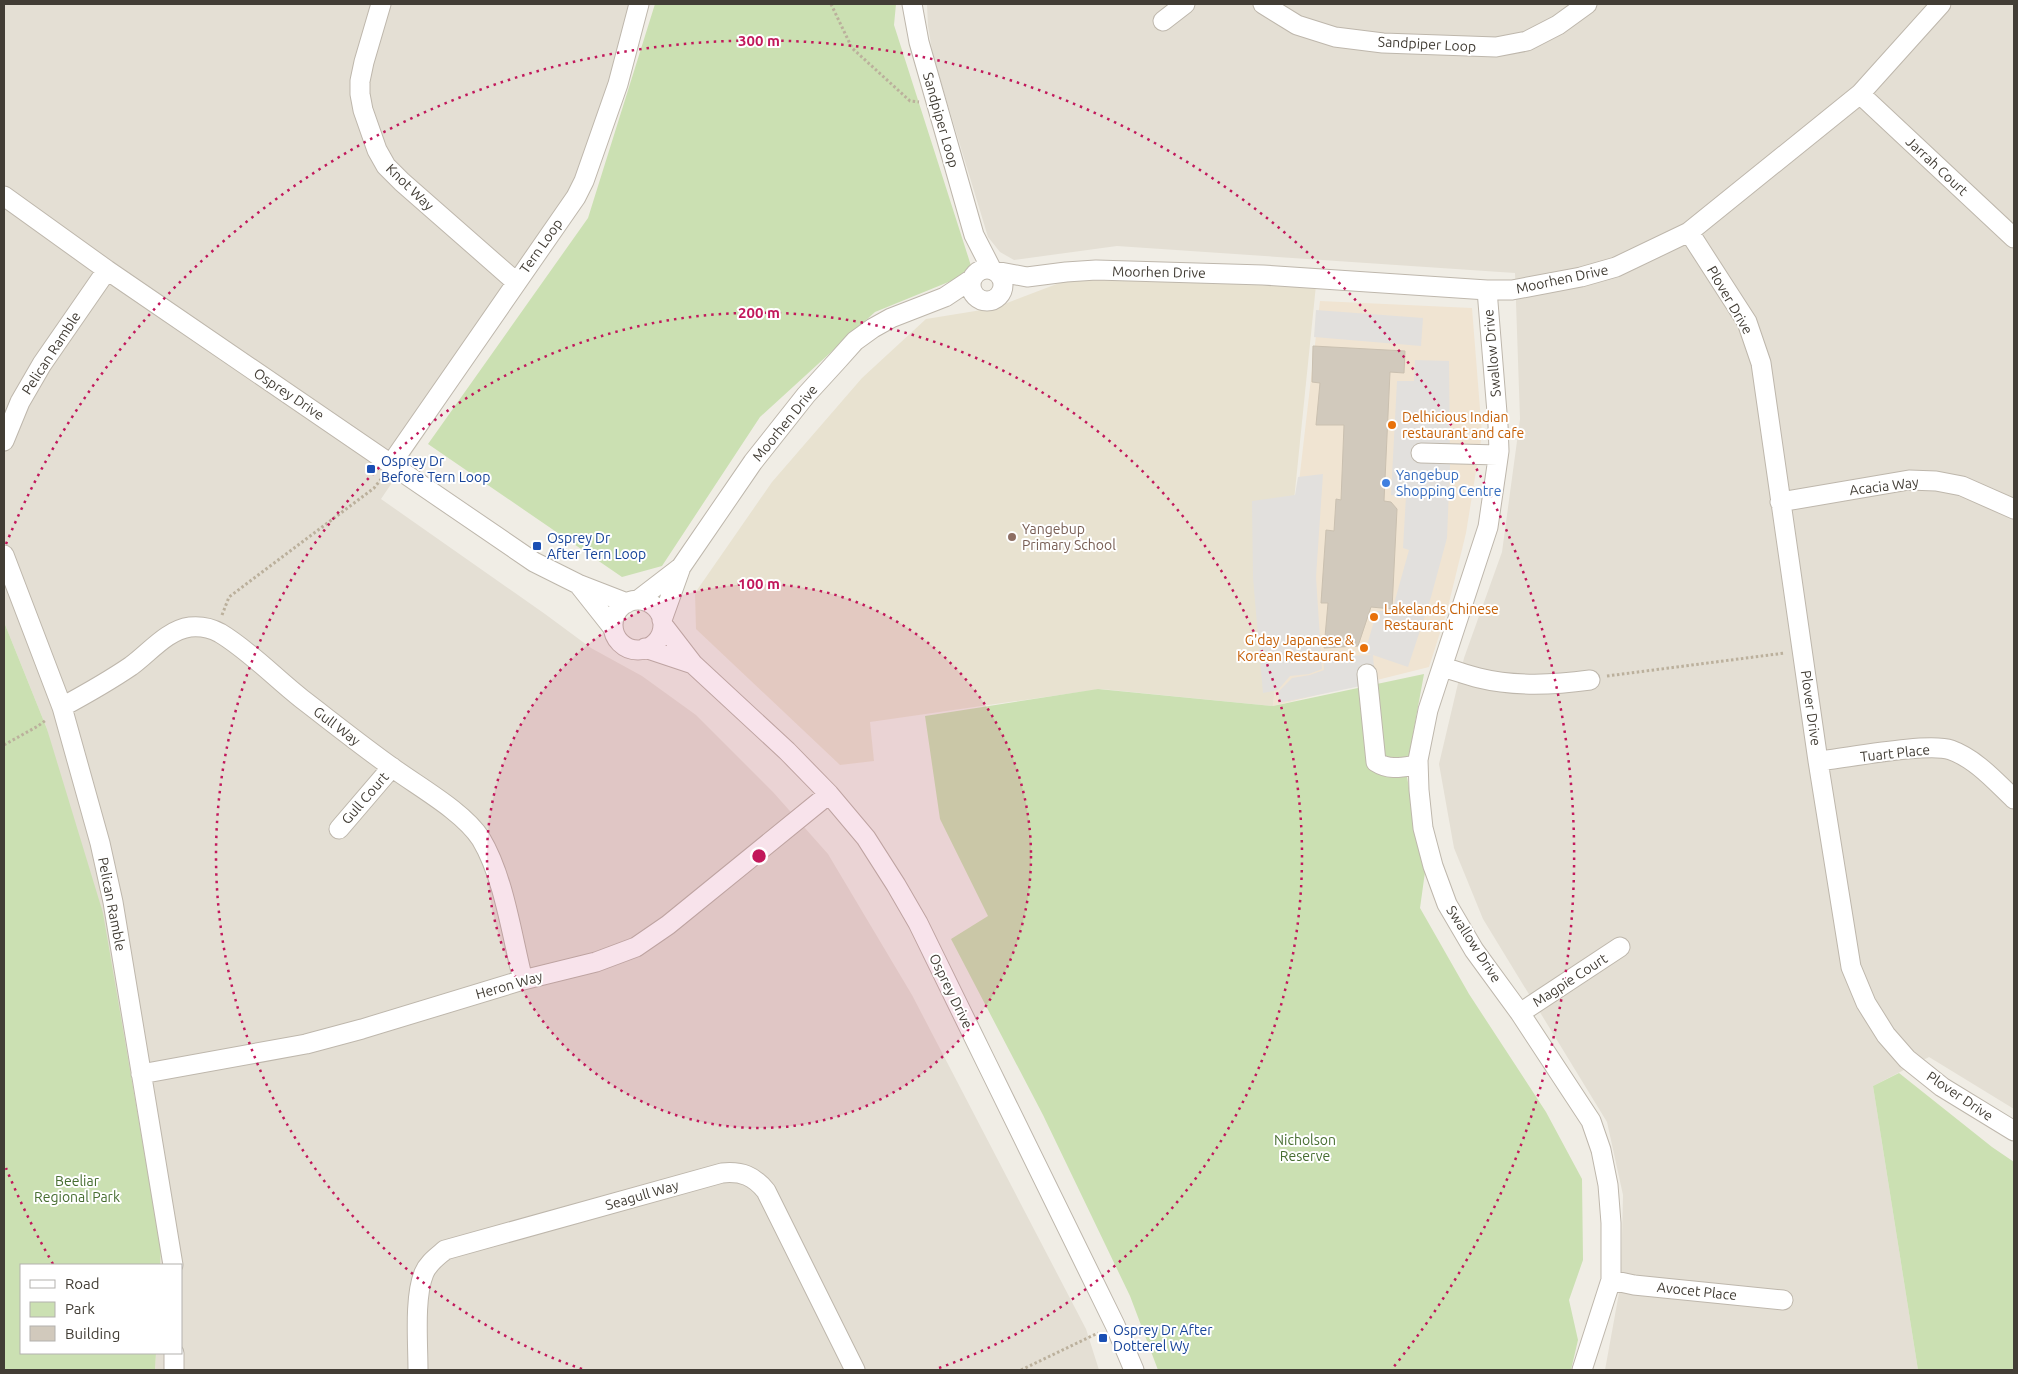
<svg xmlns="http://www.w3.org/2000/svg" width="2018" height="1374" font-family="Ubuntu,sans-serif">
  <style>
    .residential { fill: #e4dfd4 }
    .commercial { fill: #f0e4d2 }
    .education { fill: #e8e2d0 }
    .green { fill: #cbe0b2 }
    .parking { fill: #e2e0dd }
    .building { fill: #d1c9bc; stroke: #cac0b0 }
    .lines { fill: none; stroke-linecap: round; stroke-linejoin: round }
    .minor-casing { stroke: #beb7ac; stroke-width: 21 }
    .path { stroke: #bbb09c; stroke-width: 3; stroke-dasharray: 2.5 2.5; stroke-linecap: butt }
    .minor { stroke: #fff; stroke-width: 19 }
    .ring { fill: none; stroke: #c2185b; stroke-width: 2.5; stroke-dasharray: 2.5 5 }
    .food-dot { fill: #e8710a; stroke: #fff; stroke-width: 2 }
    .transit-dot { fill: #1a4fb4; stroke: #fff; stroke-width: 2 }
    .shop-dot { fill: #3f7fe0; stroke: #fff; stroke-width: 2 }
    .education-dot { fill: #8d6e63; stroke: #fff; stroke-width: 2 }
    .labels { text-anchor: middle; stroke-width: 4; stroke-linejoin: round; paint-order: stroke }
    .street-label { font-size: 14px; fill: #423d35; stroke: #fff }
    .food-label { font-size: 14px; fill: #c56008; stroke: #fff; text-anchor: start }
    .transit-label { font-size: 14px; fill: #164399; stroke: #fff; text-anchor: start }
    .shop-label { font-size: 14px; fill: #366cbe; stroke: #fff; text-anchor: start }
    .education-label { font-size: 14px; fill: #785e54; stroke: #fff; text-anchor: start }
    .park-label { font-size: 14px; fill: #466d30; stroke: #fff }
    .centre { fill: #c2185b; stroke: #fff; stroke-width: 2.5 }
    .ring-label { font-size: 15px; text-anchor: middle; font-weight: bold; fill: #c2185b; stroke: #fff; stroke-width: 4; stroke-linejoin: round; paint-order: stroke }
  </style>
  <rect width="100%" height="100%" fill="#f0ede5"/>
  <path class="residential" d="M4,4H648L578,207L381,499L545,614L591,648L642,676L696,715L773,792L828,854L912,995L1086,1329L1099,1370H155L156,1353H181V1265H160L161,1250L47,729L4,622Z
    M927,4H2014V1109L1929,1057L1873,1086L1918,1370H1605L1621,1282L1623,1195L1607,1122L1483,919L1454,848L1439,764L1464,658L1502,552L1520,419L1515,273L1117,246L1014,260L1000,252L988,237L933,56L928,26Z"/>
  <path class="commercial" d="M1320,301L1472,308L1482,434L1466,533L1447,611L1429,667L1273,706Z"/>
  <path class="education" d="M1131,276L1316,285L1273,706L1101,689L870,722L874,761L840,765L696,629L695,593L772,482L862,378L926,319L994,308L1062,282Z"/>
  <path class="green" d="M655,4H896L894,25L973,272L875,312L760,417L662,566L622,577L428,444L588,218Z
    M4,622L47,729L103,913L161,1250L160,1265H21V1353H156L155,1370H4Z
    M1424,674L1406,772L1425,872L1420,908L1469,994L1546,1112L1582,1179L1583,1260L1569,1300L1578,1340L1571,1370H1158L1130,1296L1043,1115L951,939L988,916L940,819L925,716L1098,689L1273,706Z
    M1899,1073L1992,1147L2014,1162V1370H1918L1873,1086Z"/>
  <path class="parking" d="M1316,310L1423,318L1421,346L1314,337Z
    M1415,360L1449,361L1450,465L1447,538L1431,597L1408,667L1373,655L1375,683L1279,703V691L1292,678L1310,675L1324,670L1323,657L1371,655L1365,652L1377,611H1392L1409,550L1403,548L1406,496L1391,495L1397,381H1414Z
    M1323,474L1316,577L1322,669L1309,674L1290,676L1278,690L1263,693L1253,578L1252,501L1295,495L1298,477Z"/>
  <path class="building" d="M1313,346L1405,351L1404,373L1390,372L1384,501L1391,502L1397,509L1392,609L1371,607L1358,646L1324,648L1328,603H1321L1326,530L1334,531L1336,499L1341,500L1344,425H1316L1320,383L1312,382Z"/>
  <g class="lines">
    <defs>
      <path id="minor" d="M381,4L364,62L360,81V94L363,110L377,150L386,166L402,182L516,282
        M912,4L919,42L974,235L992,270
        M1263,4L1297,25L1335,37L1383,43L1496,47L1527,41L1558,25L1587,4
        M1163,21L1185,4
        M1860,94L2014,238
        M4,196L107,270L534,562L578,584L627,603
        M1689,232L1747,322L1761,363L1818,761L1851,967L1866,1003L1886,1035L1907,1059L1942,1087L2014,1131
        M971 285a16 16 0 1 1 32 0a16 16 0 1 1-32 0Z
        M995,271L1027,277L1066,272L1096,270L1263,275L1487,290H1512L1581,277L1616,267L1689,232L1860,94L1941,4
        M1487,290L1498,425L1499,451L1496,472L1488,527L1428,710L1418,760L1419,790L1423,828L1433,866L1447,904L1474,950L1520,1013L1591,1121L1601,1150L1608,1185L1611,1223V1280L1582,1370
        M4,441L20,402L42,364L107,270
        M1421,453L1498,455
        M391,464L576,197L584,181L618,84L639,4
        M1780,502L1909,480L1936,481L1962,486L2014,509
        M4,555L62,707L100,843L113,902L173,1265
        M579,585L613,628
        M638,600L681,567
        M613 625a25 25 0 1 1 50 0a25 25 0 1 1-50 0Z
        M662,620L681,567L753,462L806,395L838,360L855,341L873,328L891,318L945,297L972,279
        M663,625L693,664L787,751L829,794L866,838L896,885L918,923L987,1064L1115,1325L1134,1370
        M645,648L693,664
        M1442,667C1454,670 1466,675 1479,678C1515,687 1554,685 1590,680
        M1367,674L1376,762C1390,771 1403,767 1418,765
        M62,707C86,694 109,681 131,666C149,653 167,630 190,627C200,626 211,628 220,633C250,651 275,678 302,699C332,722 362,746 393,768C419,787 464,812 481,839C504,877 512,937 523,980
        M1818,761C1847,758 1928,742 1951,750C1976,759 1996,782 2014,799
        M339,829L392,767
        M1520,1013L1620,947
        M141,1074L306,1044L362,1029L523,980L596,962L636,947L668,925L829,794
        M1611,1280L1634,1285L1783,1300
        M174,1353V1370
        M418,1370C418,1343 414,1297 424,1273C428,1263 437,1257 445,1250L722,1173C742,1171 754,1176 766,1191L855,1370"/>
    </defs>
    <use href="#minor" class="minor-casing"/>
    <path class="path" d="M831,4L852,48L910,101L919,102
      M222,615L229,597L374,488L382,478
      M1607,676L1785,653
      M4,745L38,726L46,720
      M1021,1370L1098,1333"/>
    <use href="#minor" class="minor"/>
  </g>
  <circle cx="759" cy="856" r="272" fill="#c2185b" fill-opacity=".12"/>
  <g class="ring">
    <circle cx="759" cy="856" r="272"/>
    <path d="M582 1369A543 543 0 1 1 936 1369"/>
    <path d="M53 1264A815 815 0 0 1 6 1168M6 544A815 815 0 1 1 1392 1369"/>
  </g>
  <g class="food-dot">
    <circle cx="1392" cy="425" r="5"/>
    <circle cx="1374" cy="617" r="5"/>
    <circle cx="1364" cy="648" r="5"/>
  </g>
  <g class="transit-dot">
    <rect x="366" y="464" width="10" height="10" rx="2.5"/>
    <rect x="532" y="541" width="10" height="10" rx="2.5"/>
    <rect x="1098" y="1333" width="10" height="10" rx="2.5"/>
  </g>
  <circle class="shop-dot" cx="1386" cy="483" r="5"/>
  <circle class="education-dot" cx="1012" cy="537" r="5"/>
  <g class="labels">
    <g class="street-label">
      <text transform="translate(1427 44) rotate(3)" y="5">Sandpiper Loop</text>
      <text transform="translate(941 120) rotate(74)" y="5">Sandpiper Loop</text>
      <text transform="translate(1937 166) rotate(43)" y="5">Jarrah Court</text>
      <text transform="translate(410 187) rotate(44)" y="5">Knot Way</text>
      <text transform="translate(541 246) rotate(-55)" y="5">Tern Loop</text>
      <text transform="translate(1159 272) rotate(1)" y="5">Moorhen Drive</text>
      <text transform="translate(1562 279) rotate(-12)" y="5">Moorhen Drive</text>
      <text transform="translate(1730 300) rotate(60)" y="5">Plover Drive</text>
      <text transform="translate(51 353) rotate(-57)" y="5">Pelican Ramble</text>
      <text transform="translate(1492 353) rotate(-95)" y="5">Swallow Drive</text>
      <text transform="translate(289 394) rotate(34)" y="5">Osprey Drive</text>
      <text transform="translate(785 423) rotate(-51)" y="5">Moorhen Drive</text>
      <text transform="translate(1884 486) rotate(-7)" y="5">Acacia Way</text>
      <text transform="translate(1811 708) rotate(82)" y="5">Plover Drive</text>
      <text transform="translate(337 726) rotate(37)" y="5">Gull Way</text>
      <text transform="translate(1895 753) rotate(-6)" y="5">Tuart Place</text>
      <text transform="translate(365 798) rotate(-49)" y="5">Gull Court</text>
      <text transform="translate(112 904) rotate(79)" y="5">Pelican Ramble</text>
      <text transform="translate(1474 944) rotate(57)" y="5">Swallow Drive</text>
      <text transform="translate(1570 980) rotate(-33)" y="5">Magpie Court</text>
      <text transform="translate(509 985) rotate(-16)" y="5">Heron Way</text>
      <text transform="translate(951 991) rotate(64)" y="5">Osprey Drive</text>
      <text transform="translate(1960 1096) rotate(34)" y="5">Plover Drive</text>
      <text transform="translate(642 1195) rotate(-16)" y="5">Seagull Way</text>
      <text transform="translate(1697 1291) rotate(6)" y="5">Avocet Place</text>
    </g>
    <g class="food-label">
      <text x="1402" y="422">Delhicious Indian<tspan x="1402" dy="16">restaurant and cafe</tspan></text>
      <text x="1384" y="614">Lakelands Chinese<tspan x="1384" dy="16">Restaurant</tspan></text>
      <text x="1354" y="645" text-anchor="end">G'day Japanese &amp;<tspan x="1354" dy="16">Korean Restaurant</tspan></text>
    </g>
    <g class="transit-label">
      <text x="381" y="466">Osprey Dr<tspan x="381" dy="16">Before Tern Loop</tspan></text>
      <text x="547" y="543">Osprey Dr<tspan x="547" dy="16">After Tern Loop</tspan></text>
      <text x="1113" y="1335">Osprey Dr After<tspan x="1113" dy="16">Dotterel Wy</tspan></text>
    </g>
    <g class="shop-label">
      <text x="1396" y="480">Yangebup<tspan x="1396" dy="16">Shopping Centre</tspan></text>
    </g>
    <g class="education-label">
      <text x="1022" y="534">Yangebup<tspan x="1022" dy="16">Primary School</tspan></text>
    </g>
    <g class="park-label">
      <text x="1305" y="1145">Nicholson<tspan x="1305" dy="16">Reserve</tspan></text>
      <text x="77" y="1186">Beeliar<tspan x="77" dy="16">Regional Park</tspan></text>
    </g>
  </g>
  <circle cx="759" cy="856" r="8" class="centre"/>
  <g class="ring-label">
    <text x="759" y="46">300 m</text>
    <text x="759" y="318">200 m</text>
    <text x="759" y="589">100 m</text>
  </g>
  <rect width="2018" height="1374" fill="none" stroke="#423d35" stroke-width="10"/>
  <rect x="20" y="1264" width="162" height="90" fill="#ffffff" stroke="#b3b1ae"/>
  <rect x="30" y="1280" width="25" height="8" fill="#ffffff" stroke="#b3b1ae"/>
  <text x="65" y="1289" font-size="15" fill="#423d35">Road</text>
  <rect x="30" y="1302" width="25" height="15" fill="#cbe0b2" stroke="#b3b1ae"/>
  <text x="65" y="1314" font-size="15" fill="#423d35">Park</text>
  <rect x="30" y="1326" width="25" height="15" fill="#d1c9bc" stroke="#b3b1ae"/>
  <text x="65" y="1339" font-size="15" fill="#423d35">Building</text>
</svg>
